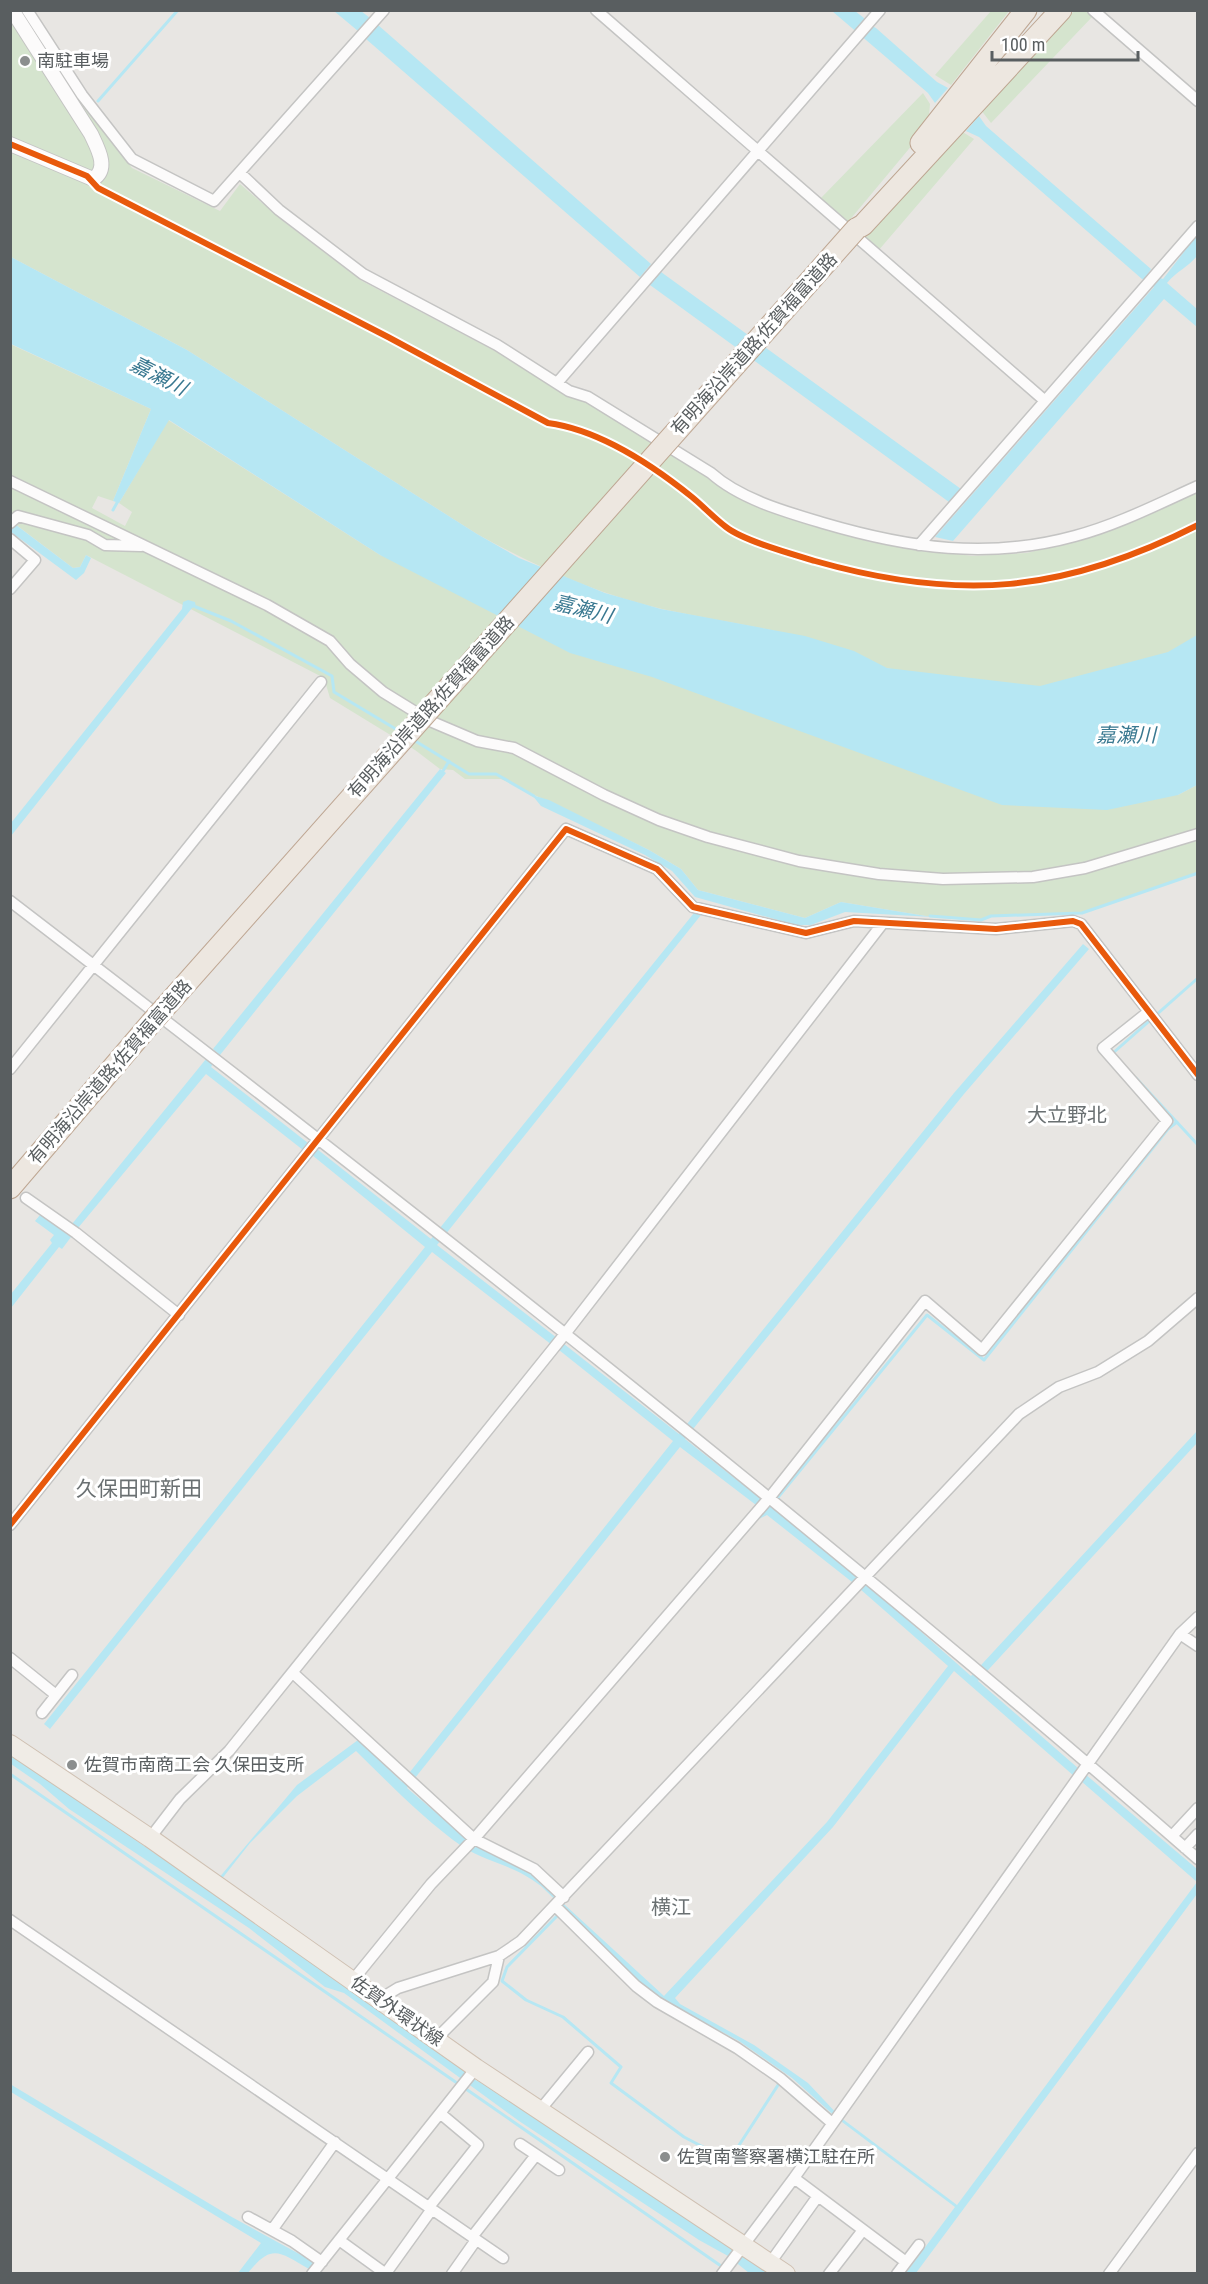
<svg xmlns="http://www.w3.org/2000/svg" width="1208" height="2284" font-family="'Roboto Condensed','Noto Sans JP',sans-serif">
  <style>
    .green { fill: #d5e4ce }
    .water { fill: #b6e7f3 }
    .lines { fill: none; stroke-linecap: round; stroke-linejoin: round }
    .stream { stroke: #b6e7f3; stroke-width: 3 }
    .minor-casing { stroke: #c4c4c3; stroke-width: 13 }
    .tertiary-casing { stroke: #c4c4c3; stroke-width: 16 }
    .primary-casing { stroke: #cfc0b2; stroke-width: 20 }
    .motorway-casing { stroke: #bea692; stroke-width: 23 }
    .minor { stroke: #fcfbfb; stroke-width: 10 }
    .tertiary { stroke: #fcfbfb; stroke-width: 14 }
    .primary { stroke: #f0ece6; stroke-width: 18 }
    .motorway { stroke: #ede7e0; stroke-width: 21 }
    .motorway-bridge-casing { stroke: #bea692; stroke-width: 23; stroke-linecap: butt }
    .motorway-bridge { stroke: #ede7e0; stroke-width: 21 }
    .cycleway-casing { stroke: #fff; stroke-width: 10 }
    .cycleway { stroke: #e8590c; stroke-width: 6 }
    .poi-dot { fill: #8b8e8e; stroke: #fff; stroke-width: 2 }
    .labels { text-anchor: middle; stroke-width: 6; stroke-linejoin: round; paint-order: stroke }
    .poi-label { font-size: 18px; fill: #595e60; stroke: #fff; text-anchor: start }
    .street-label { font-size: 18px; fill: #595e60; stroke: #fff }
    .water-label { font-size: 20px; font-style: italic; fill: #397890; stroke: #fff }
    .neighbourhood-label { font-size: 20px; fill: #6a7072; stroke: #fff }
    .quarter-label { font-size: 21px; fill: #6a7072; stroke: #fff }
  </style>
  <rect width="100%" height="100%" fill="#e8e6e3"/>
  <path class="green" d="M18,11H25L81,100L132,168L220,211L240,184L283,221L362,281L495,351L568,397L585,401L803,522L870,542L972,556L1027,553L1112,530L1197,492V725L886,668C816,632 739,626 662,609C597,594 535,566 477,534L187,350L11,257V17L90,144L97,163L95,167L107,174L105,155Z
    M991,11H1009L951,85L935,75Z
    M1074,11H1086L1093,16L991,123L981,110Z
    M923,93L930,104L928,126L848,222L820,199Z
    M961,131L974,139L878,251L861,236Z
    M10,344L151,409L113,501L98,496L92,508L125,526L132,512L119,503L168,420L380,555L1178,795L1197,785V873L1082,913L991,916L981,920L932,917L841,902L805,918L698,890L681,869L649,850L501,779H465L453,770L440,769L415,750L330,698L324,678L86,555L80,567L73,568L11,521Z"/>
  <path class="water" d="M334,11H361L370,18L358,31Z
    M832,11H855L864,18V22L876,28L937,82L948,88L935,103L928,93Z
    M378,25L651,264L640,277L366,39Z
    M979,116L986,126L1151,269L1145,279H1142L979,137L966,131Z
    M1197,235V256C1188,267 1177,271 1167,283L1197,309V327L1164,299L953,541L935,537L1154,287L1152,284L1158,277L1163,279Z
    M11,257L187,350L477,534L519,558L605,593L661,609L805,636L854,651L887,668L1040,686L1168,652L1197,635V785L1178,795L1107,810L1002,805L652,677L570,653L380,555L169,420L119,503L113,501L151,409L11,344Z
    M661,272L961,489L949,502L650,285Z
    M10,525L14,527L16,525L73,568L80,567L86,555L91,558L84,573L76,580L11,532Z
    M188,600L195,602L196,607L192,608L11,836V823L182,609L183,602Z
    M440,769L446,773L220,1055L213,1049Z
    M532,795L549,800L649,850L681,869L698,890L805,918L841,902L932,917L845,912L811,925H796L695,897L672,871L645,855L541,806Z
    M694,913L701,915L437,1245L557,1338L552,1345L432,1252L50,1729L44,1724L425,1247L312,1155L317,1149L431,1239Z
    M1083,944L1089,949L964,1094L685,1439L761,1499L756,1505L680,1447L407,1788L467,1839L528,1871L664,1996L827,1822L948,1666L852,1582L767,1515L759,1519L769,1504L858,1576L971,1676L1197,1431V1443L978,1681L1079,1769L1074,1776L954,1671L833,1827L675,1998L680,2004L754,2045L808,2083L840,2117L957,2205L1197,1882L1081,1781L1085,1774L1197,1869V1894L916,2273H906L955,2207L838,2119L792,2078L739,2041L661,1999L642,1984L541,1886C514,1865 489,1863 463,1847C424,1820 390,1784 356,1751L297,1796L250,1843L221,1880L218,1879L297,1785L358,1740L402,1782L673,1441L559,1350L564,1344L679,1434L954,1093Z
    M206,1059L213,1064L211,1067L308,1143L303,1150L206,1074L78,1228L72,1224Z
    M40,1215L71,1237L62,1249L59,1247L11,1308V1294L52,1243L50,1240L54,1235L35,1221Z
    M10,1754L364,1997L477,2081L487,2084L767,2273H749L728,2256L699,2240L519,2121L344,1993L325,1987L249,1928L69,1809L40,1784L11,1764Z
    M10,2084L230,2216L314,2262L309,2269C279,2252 272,2243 248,2273H238L261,2243L11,2092Z"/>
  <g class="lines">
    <path class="stream" d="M98,101L178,10
      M113,510L118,501
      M196,607L231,621L332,676L334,692L399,731
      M412,739L469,774H496L534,796
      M443,771L449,761
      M930,916L981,920L991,916L1082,913L1198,873
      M1113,1053L1198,978
      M1136,1078L1198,1145
      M775,1501L927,1315L984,1360L1168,1129L1177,1122
      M10,1774L457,2083
      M558,1915L507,1967L502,1981L526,2000L563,2017L621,2067L611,2083L684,2137L726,2159L732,2156L780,2082
      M466,2089L721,2266
      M731,2273L732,2274"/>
    <defs>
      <path id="minor" d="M27,10L82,95L132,159L214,201L384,10
        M596,10L1044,400
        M1093,10L1198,101
        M241,174L279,210L363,274L497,345L569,391L588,397L711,473C740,499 786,512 823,523C908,548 988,560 1075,536C1117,525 1158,504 1198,486
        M557,383L880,10
        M10,481L267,605L330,641L350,664L383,692L430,721L477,741L514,748L604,795L659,820L708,837L799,861L879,874L943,879L1033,877L1085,868L1198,834
        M10,523L18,516L88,535L105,545L141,546
        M10,539L35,560L10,589
        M919,545L1198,226
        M10,901C414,1211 814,1524 1198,1859
        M10,1069L321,682
        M26,1198L76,1233L179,1315
        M10,1525L566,829L657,869L693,907L806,933L854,921L996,929L1073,921L1081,924L1198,1075
        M1180,1634L1198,1646
        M10,1658L56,1695
        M293,1673L474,1839L534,1869L564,1897
        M42,1713L72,1675
        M1172,1836L1198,1808
        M150,1838L180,1799L229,1751L565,1334L883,923
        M1185,1848L1198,1834
        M555,1906L636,1986L657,2002L737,2048L780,2078L832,2123
        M10,1920L503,2258
        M353,1980L431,1884L474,1839L770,1497L925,1301L982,1350L1167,1121L1103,1048L1147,1013
        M380,1999L398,1988L499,1956L521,1941L1019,1414L1059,1387L1098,1372L1148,1341L1198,1298
        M436,2039L493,1982L499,1956
        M540,2110L588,2052
        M520,2144L559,2170
        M794,2178L906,2262
        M429,2207L478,2145L441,2114
        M248,2217L292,2241L322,2262
        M272,2230L335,2142
        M472,2237L536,2155
        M339,2240L386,2274
        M770,2263L818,2196
        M386,2273L432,2209
        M312,2274L476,2068
        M452,2274L476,2240
        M722,2274L794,2178L1180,1634L1198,1617
        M829,2274L863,2230
        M897,2274L919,2245
        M1109,2274L1198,2153"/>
      <path id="tertiary" d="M10,144L93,179C110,169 97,147 91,134L12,10"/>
      <path id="primary" d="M10,1744L150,1838L476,2068L786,2274"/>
      <path id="motorway" d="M921,143L1026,10
        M856,229L863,225L1061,10
        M10,1188L151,1023"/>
    </defs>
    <use href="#minor" class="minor-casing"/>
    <use href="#tertiary" class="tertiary-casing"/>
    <use href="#primary" class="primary-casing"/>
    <use href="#motorway" class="motorway-casing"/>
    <use href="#minor" class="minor"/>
    <use href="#tertiary" class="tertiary"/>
    <use href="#primary" class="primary"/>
    <use href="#motorway" class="motorway"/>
    <defs>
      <path id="motorway-bridge" d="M151,1023L856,229"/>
    </defs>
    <use href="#motorway-bridge" class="motorway-bridge-casing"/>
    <use href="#motorway-bridge" class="motorway-bridge"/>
    <defs>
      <path id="cycleway" d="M10,144L87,176L98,188L388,337L548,423C600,430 651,464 692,497C703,506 714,518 726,527C744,541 792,554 815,561C959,602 1064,593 1198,525
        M10,1525L566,829L657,869L693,907L806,933L854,921L996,929L1073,921L1081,924L1198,1075"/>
    </defs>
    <use href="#cycleway" class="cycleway-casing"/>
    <use href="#cycleway" class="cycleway"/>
  </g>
  <g class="poi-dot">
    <circle cx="25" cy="61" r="6"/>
    <circle cx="72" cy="1765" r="6"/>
    <circle cx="665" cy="2157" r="6"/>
  </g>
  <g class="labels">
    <g class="poi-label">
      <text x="37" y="67">南駐車場</text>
      <text x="84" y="1771">佐賀市南商工会 久保田支所</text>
      <text x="677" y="2163">佐賀南警察署横江駐在所</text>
    </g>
    <g class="street-label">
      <text transform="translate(754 344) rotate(-48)" y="6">有明海沿岸道路;佐賀福富道路</text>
      <text transform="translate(431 707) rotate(-48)" y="6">有明海沿岸道路;佐賀福富道路</text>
      <text transform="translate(110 1072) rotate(-49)" y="6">有明海沿岸道路;佐賀福富道路</text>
      <text transform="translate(397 2011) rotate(35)" y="6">佐賀外環状線</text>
    </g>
    <g class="water-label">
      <text transform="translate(159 376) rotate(27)" y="7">嘉瀬川</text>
      <text transform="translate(583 609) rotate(14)" y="7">嘉瀬川</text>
      <text x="1126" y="742">嘉瀬川</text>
    </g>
    <g class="neighbourhood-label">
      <text x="1067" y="1122">大立野北</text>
      <text x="671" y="1914">横江</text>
    </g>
    <g class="quarter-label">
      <text x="139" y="1496">久保田町新田</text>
    </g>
  </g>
  <rect width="1208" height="2284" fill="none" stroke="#595e60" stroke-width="24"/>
  <path d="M992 51v9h146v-9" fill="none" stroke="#595e60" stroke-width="3"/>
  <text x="1001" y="51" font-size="18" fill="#595e60" stroke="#ffffff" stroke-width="4.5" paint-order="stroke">100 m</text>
</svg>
